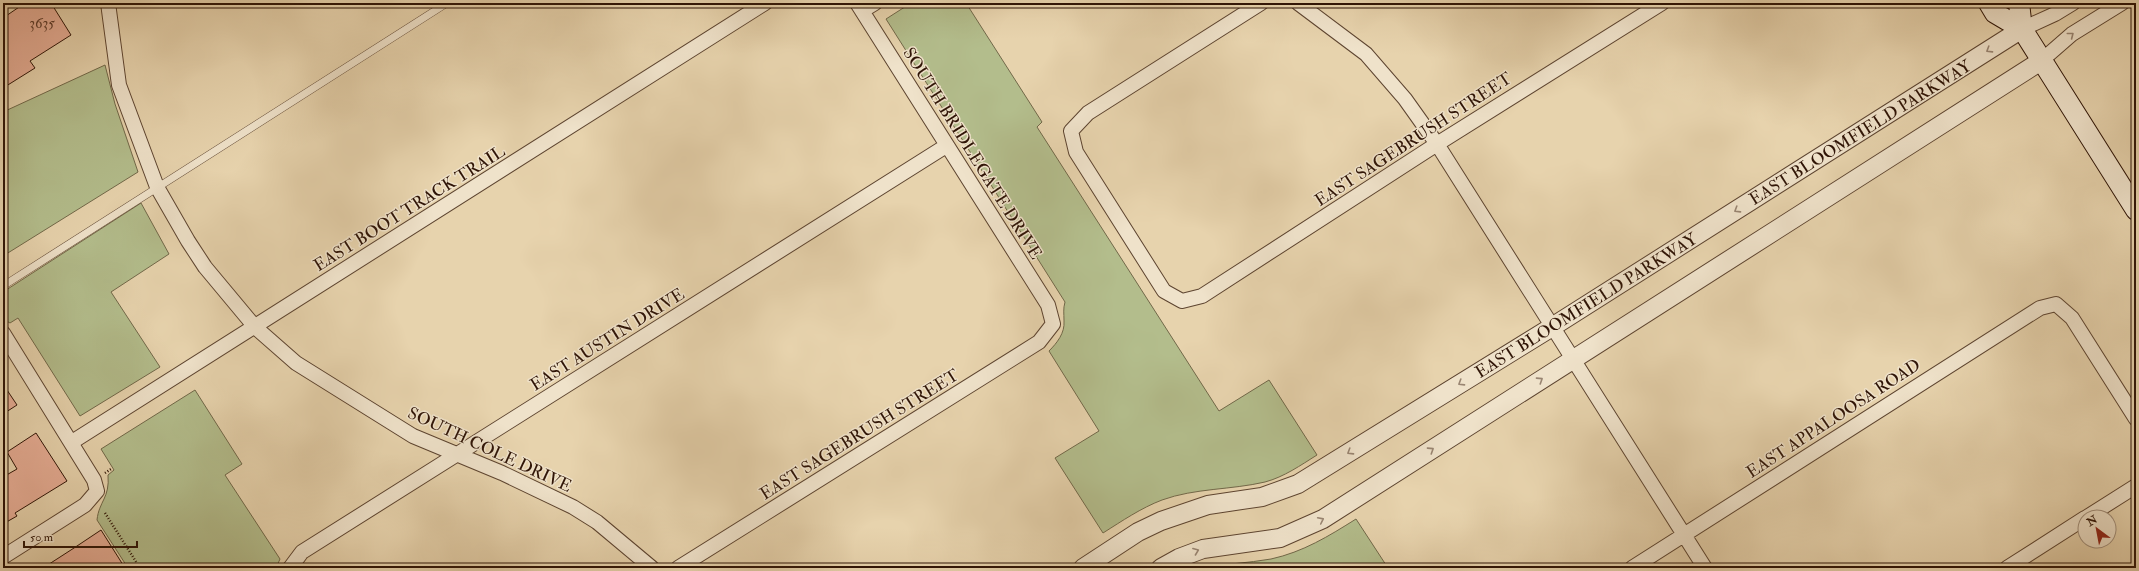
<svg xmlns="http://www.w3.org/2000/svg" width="2139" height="571" font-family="'IM FELL Double Pica',serif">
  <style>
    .green { fill: #b3bd8c; stroke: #716849 }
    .building { fill: #e6ad95; stroke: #2f1406 }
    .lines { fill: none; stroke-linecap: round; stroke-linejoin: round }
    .service-casing { stroke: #5d4430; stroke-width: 8 }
    .minor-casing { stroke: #5d4430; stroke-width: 16 }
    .tertiary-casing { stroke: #5d4430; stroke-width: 20 }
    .secondary-casing { stroke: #2f1406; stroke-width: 22 }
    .path { stroke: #2f1406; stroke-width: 2.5; stroke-dasharray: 1 2; stroke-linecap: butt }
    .service { stroke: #efe2ca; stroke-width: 7 }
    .minor { stroke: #efe2ca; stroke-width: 14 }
    .tertiary { stroke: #efe2ca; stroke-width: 18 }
    .secondary { stroke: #efe2ca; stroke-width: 20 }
    .oneway { stroke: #998572 }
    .labels { text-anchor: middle; stroke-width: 3; stroke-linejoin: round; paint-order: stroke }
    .number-label { font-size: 15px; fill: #5d3a2a }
    .street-label { font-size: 17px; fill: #2f1406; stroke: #efe2ca }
  </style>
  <rect width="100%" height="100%" fill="#e7d3ad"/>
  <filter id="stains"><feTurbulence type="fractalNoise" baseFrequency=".005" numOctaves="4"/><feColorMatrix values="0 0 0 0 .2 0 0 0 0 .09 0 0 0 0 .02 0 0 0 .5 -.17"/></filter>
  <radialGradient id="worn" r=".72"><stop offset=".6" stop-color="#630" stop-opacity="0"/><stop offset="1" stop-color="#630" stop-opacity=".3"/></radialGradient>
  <path class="green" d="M911,3H966L1042,122L1037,127L1219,411L1269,380L1317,455C1301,465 1284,477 1265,482C1231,490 1195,488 1162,500C1141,508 1122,521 1103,533L1055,458L1099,431L1049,351C1057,343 1065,333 1064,321C1064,313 1063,309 1065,302L886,19Z
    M105,65L115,104L138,172L3,256V112Z
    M141,203L169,254L111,292L160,367L80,416L18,318L10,323L3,319V292Z
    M195,390L242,464L225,475L280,559L276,568H128L97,520C99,501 110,498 108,475L114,470L101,449Z
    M1356,519L1388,568H1201C1224,564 1248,563 1271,559C1303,552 1329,536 1356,519Z"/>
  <path class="building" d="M25,3H51L71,35L30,61L35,68L3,88V18Z
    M3,384L17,405L3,414Z
    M36,433L67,481L15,513L17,516L3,524V477L17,469L7,452Z
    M101,530L125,568H43L74,548Z"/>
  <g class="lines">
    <defs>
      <path id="service" d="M3,286L447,3"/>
      <path id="minor" d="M108,3L119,85L157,187L188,241L205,267L255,327L296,363L413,436L502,473L573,507L597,522L652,568
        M1261,3L1088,113L1071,131L1076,152L1164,291L1182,301L1202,296L1437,144L1662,3
        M1298,3L1366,54L1405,99L1437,144L1705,568
        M862,11L875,3
        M2022,29L2055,14L2073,3
        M2041,61L2072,34L2122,3
        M3,333L94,480L97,491L85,505L3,557
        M72,442L765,3
        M2087,517L2136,486
        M290,568L302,552L946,146
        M678,568L1039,342L1053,324L1048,305L857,3
        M1632,568L2040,308L2056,304L2072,318L2136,419
        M2007,568L2085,518"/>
      <path id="tertiary" d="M1083,568L1138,532L1161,521L1208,505L1262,497L1298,484L1552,327L2022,29
        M1161,568L1179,558L1203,549L1280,538L1323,519L2041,61"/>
      <path id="secondary" d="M1989,3L1995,13L2022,29L2136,210
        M2019,3L2022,29"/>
    </defs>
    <use href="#service" class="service-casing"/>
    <use href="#minor" class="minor-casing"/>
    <use href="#tertiary" class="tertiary-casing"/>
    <use href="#secondary" class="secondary-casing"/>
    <path class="path" d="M105,473L111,469
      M105,513L140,568"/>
    <use href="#service" class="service"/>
    <use href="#minor" class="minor"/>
    <use href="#tertiary" class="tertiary"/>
    <use href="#secondary" class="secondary"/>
  </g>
  <defs><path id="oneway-chevron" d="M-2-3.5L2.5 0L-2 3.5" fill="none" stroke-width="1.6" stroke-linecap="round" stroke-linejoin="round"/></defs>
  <g class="oneway">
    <use href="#oneway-chevron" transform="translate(2071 35) rotate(-38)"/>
    <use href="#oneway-chevron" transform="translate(1989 50) rotate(148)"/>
    <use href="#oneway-chevron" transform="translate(1737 210) rotate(148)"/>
    <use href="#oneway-chevron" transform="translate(1540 380) rotate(-33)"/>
    <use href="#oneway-chevron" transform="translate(1461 383) rotate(148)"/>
    <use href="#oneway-chevron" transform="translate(1431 450) rotate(-33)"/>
    <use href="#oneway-chevron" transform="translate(1350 452) rotate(148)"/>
    <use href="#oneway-chevron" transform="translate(1321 520) rotate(-26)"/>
    <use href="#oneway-chevron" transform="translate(1196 551) rotate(-21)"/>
  </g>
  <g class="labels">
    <g class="number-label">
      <text x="42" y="28">3635</text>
    </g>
    <g class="street-label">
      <text transform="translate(1860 132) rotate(-32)" y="6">EAST BLOOMFIELD PARKWAY</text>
      <text transform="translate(1413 139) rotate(-33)" y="6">EAST SAGEBRUSH STREET</text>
      <text transform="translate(973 153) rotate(58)" y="6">SOUTH BRIDLEGATE DRIVE</text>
      <text transform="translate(409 208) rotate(-32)" y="6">EAST BOOT TRACK TRAIL</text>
      <text transform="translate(1586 305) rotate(-32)" y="6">EAST BLOOMFIELD PARKWAY</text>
      <text transform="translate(607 339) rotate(-32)" y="6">EAST AUSTIN DRIVE</text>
      <text transform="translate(1833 418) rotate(-33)" y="6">EAST APPALOOSA ROAD</text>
      <text transform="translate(859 434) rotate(-32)" y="6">EAST SAGEBRUSH STREET</text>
      <text transform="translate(490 449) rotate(25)" y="6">SOUTH COLE DRIVE</text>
    </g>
  </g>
  <rect width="2139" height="571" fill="none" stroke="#e7d3ad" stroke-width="16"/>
  <rect x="4" y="4" width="2131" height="563" fill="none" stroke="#2f1406" stroke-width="2"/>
  <rect x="8" y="8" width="2123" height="555" fill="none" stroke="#2f1406"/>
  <g transform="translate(2097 529) rotate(328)"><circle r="19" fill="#efe2ca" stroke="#a2907c"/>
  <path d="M0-3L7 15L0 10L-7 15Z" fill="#8f2418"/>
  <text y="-6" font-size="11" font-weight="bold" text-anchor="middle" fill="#2f1406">N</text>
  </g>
  <path d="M24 541v6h113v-6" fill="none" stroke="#2f1406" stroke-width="2"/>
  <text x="30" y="541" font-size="12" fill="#2f1406" stroke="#efe2ca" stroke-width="3" paint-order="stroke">50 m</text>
  <rect width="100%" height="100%" filter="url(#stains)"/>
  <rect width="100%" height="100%" fill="url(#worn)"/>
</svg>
